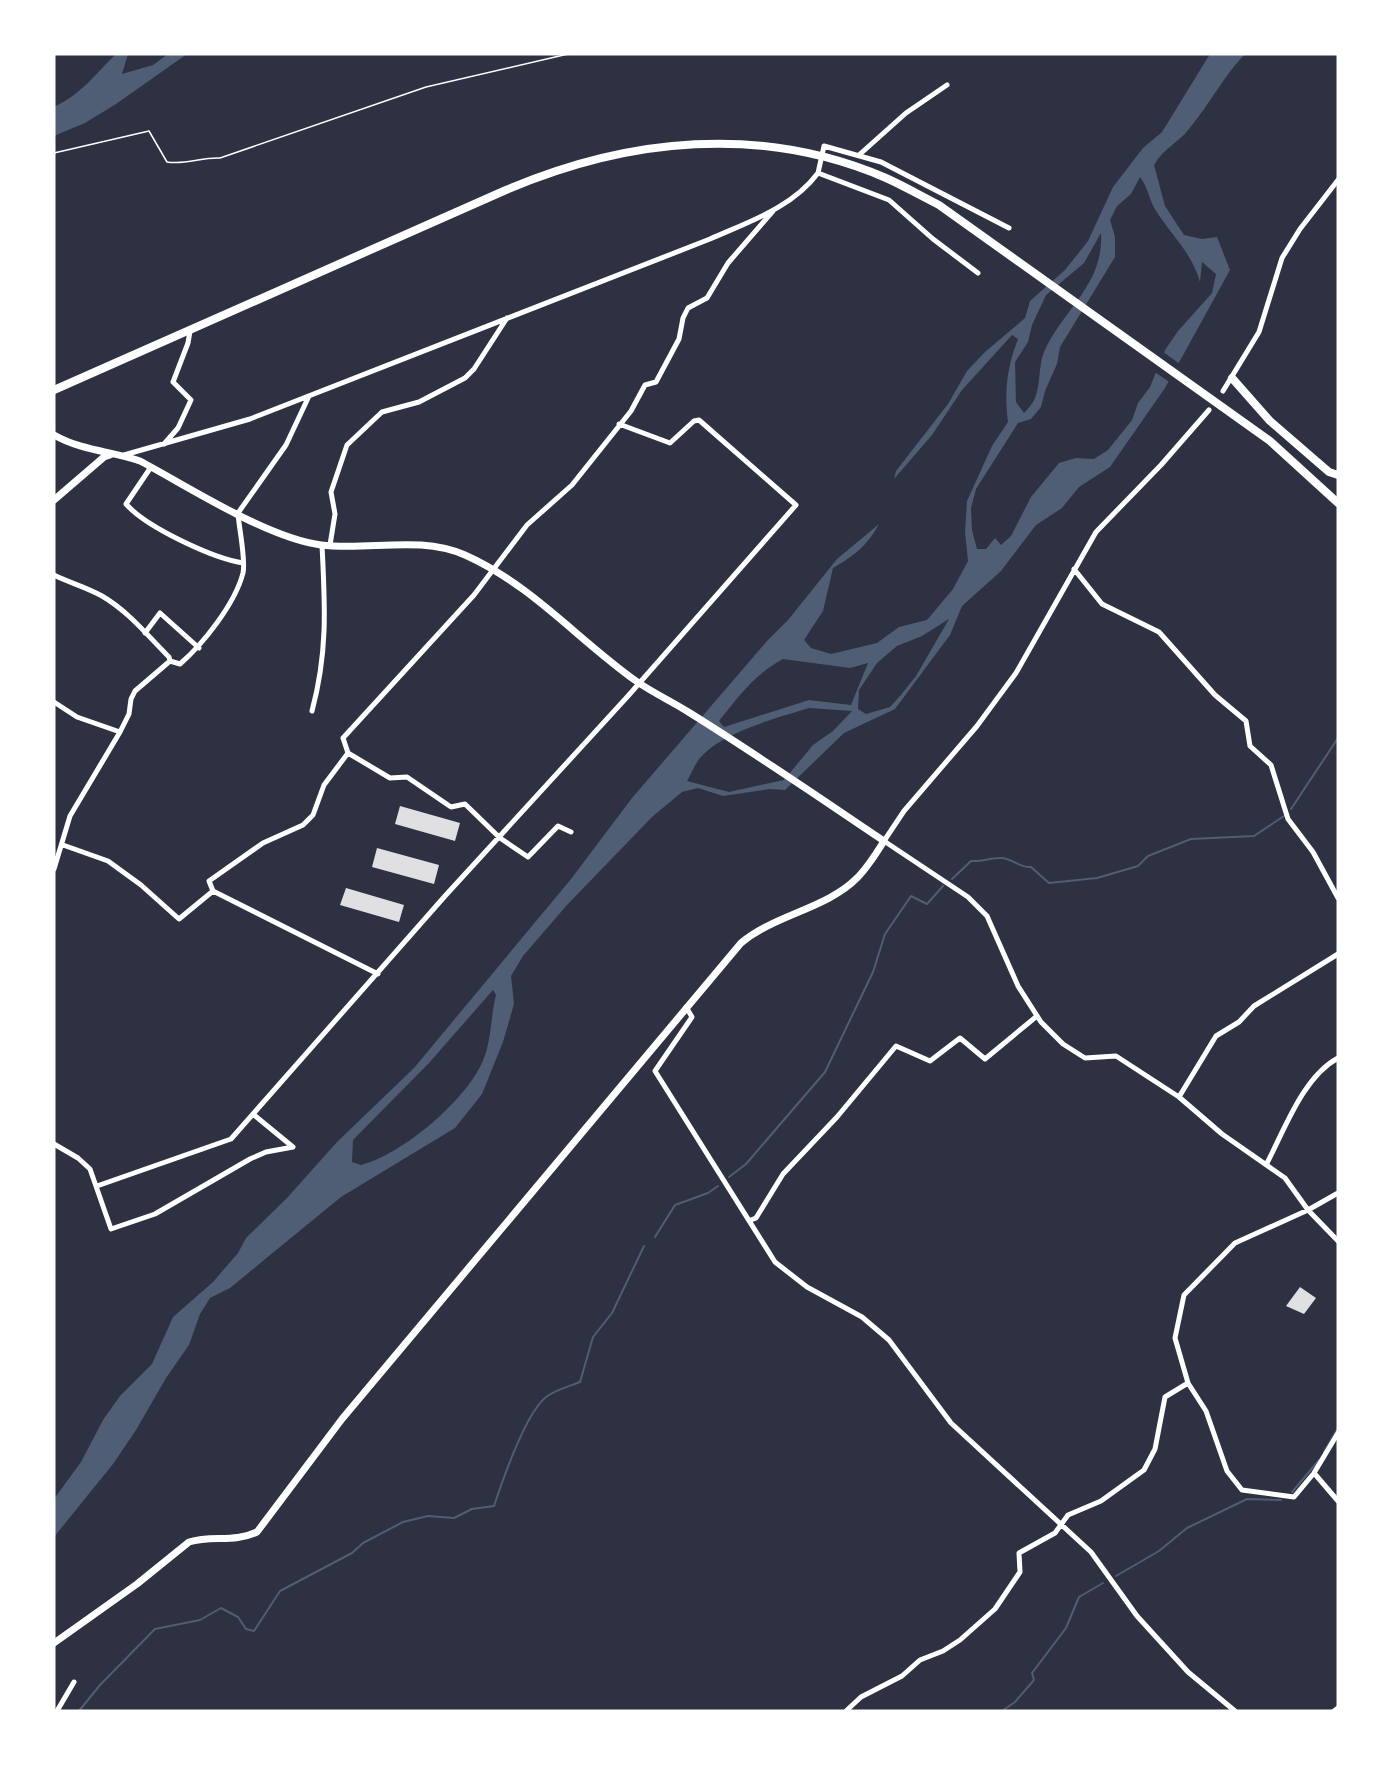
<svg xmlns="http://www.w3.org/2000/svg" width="1392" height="1765" font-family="'Titillium Web',sans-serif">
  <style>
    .water { fill: #4f5d75; fill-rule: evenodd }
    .pier { fill: #2d3142 }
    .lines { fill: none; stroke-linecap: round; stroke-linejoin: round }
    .stream { stroke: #4f5d75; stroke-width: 2 }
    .building { fill: #e0e0e3 }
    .path { stroke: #fff; stroke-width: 1.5 }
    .minor { stroke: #fff; stroke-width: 5 }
    .tertiary { stroke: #fff; stroke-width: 7 }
    .secondary { stroke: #fff; stroke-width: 8 }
  </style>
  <rect width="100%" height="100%" fill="#2d3142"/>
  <path class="water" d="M116,54H128L122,74L153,65L168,54H187L116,104L85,123L54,136V107C83,93 94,75 116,54Z
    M1210,54H1245C1223,77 1209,105 1189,129C1178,143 1163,149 1154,165L1165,206L1184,235L1202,239L1217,237L1230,270L1165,388L1110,467L1079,487L1062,508L1036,525L1001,571L962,606L950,635L895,709L844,733L785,790L770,789L723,796L698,788L682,792L652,817L567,905L523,956L511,976L514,1004L503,1042L482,1094L455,1128L341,1197L230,1288L210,1298L200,1314L189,1345L166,1378L136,1430L113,1464L54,1537V1499L81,1462L103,1420L120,1396L152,1364L173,1317L213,1282L238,1253L246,1238L287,1198L337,1142L414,1068L571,879L632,798L767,641L788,620L837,559L879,524C868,545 854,556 833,568L823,611L804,640L811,648L831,654L877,643L899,627L927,620L953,589L968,561L965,532L967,501L992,446L1008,422C1004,392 1007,367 1018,339L1012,335L962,390L932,435L894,479L896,471L948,404L967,371L985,352L1025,318L1030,301L1065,270L1088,241L1113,187L1143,148L1162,132ZM1140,177C1148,187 1149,200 1156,211C1172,236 1192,253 1200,282L1202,262L1216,274L1212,293L1178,331L1165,350L1150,387L1138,403L1132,420L1108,450L1094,459L1076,458L1059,463L1031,497L1011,536L1001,545L995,538L986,549H977L972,530L971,508L976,489L1018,423L1031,419L1041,407L1045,391L1057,364L1060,347L1115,257V237L1110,220L1117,206L1131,194ZM1101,233C1104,285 1063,309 1044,352C1038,367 1041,384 1035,398C1033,403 1028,409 1024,413L1016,402L1015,362L1028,342L1032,325L1046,295L1084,263ZM949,619L916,676L900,696L890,707L866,714L858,709L859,690L877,663L897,646L922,636ZM783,659L850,668L868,663L851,705L809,700L724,727L719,721C739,696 755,674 783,659ZM809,708L852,711L833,731L813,745L784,780L729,792L687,781C691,774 695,764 700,758C722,732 777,718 809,708ZM493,990L496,995C490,1018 492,1045 480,1067C460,1105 402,1154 361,1165L352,1162L353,1140L429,1063Z"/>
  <path class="pier" d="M1162,351L1181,365L1171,383L1153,371Z"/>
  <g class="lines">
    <path class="stream" d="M1291,809L1338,738
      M952,879L971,861C982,862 993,857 1002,858C1013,859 1020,868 1031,867L1049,883L1097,878L1138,866L1148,856L1191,839L1254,836L1284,816
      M729,1177L746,1164L825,1072L873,972L885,934L911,896L927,904L943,886
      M655,1237L675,1205L708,1193L718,1186
      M1324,1452L1338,1428
      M1292,1492L1319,1460
      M1116,1576L1159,1551L1187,1528L1247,1499L1281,1500
      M79,1711L100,1685L155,1629L200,1620L221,1608L238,1617L246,1629L254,1631L280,1591L352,1553L363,1543L403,1522L428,1516L454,1518L472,1509L494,1506C503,1479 525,1414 546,1397C555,1390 570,1386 580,1382L593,1337L612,1313L644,1246
      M1002,1711L1015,1702L1034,1680L1032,1673L1066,1628L1079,1597L1103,1583"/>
  </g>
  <path class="building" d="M400,806L460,823L455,841L395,824Z
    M377,848L439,865L434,884L372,867Z
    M346,888L404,905L399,922L340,905Z
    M1300,1287L1316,1298L1304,1314L1286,1306Z"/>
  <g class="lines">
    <path class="path" d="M54,153L149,131L167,162C186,165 202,157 220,158L426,87L568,54"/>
    <path class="minor" d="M859,155L906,113L947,85
      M978,273L933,239L889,200L818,173L824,146L881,162L1009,228
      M1223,391L1259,332L1282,258L1300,229L1338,180
      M1209,410L1161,465L1096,532L1016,673L977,726L904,811L884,841L968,897L987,916L1018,986L1041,1022L1063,1044L1085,1058L1116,1056L1179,1097L1222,1134L1285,1178L1308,1210L1338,1241
      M164,444L178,428L191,400L173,382L188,343L190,331
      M124,455L250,419L710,239C748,222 792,208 818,173
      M151,467L126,504C146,527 212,558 243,563
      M330,545L335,514L331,492L347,445L382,412L419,402L465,378L474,369L507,318
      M1074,569L1102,604L1159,632L1215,695L1246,721L1250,746L1271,765L1288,819L1313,852L1338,898
      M54,575C70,583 86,587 102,596C128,611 148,636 169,657L170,661
      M145,633L160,613L199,648
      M54,702L77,717L120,732
      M312,711C328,652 325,605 322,545
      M348,753L390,778L407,777L451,807L465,804L500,838L528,857L558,826L571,832
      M63,845L108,861L141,885L179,919L213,891L209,881L263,843L303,825L313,815L324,785L348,753L343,738L474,595L527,525L572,485L631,411L645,385L656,382L679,339L683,318L688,308L707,298L728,263L773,211
      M54,869L70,816L120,732L129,714L131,699L135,691L170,661L180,664C203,644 235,604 243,573C246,559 239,529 238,513L286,445L309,396
      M213,891L378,974
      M686,1007L692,1017L655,1071L775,1262L807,1287L862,1317L889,1340L951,1423L1091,1552L1137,1616L1188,1672L1235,1711
      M1179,1097L1216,1036L1239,1022L1254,1006L1338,954
      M254,1115L293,1147
      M54,1144L78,1158L90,1169L111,1229L155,1214L250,1159L266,1152L293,1147
      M1267,1163C1285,1129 1303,1077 1338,1058
      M97,1186L231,1139L445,896L628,696L796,505L699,420L694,421L670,443L619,424
      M1338,1193L1308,1210L1235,1243L1184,1295L1175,1338L1188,1383L1206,1411L1227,1471L1242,1490L1294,1497L1314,1473L1338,1433
      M751,1220L756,1218L783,1174L837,1117L896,1046L930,1061L960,1038L985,1059L1037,1016
      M1314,1473L1338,1501
      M57,1711L74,1682
      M846,1711L861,1697L902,1676L920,1660L943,1651L960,1640L995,1609L1020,1572L1019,1553L1055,1533L1068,1515L1101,1501L1144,1470L1155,1449L1165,1397L1188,1383
      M1334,1711L1338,1708"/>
    <path class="tertiary" d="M54,435C82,451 112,451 140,461C189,487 267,538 321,545C369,551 419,535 465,555C532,585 577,639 636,681C653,693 673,702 690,713C756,754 820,798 884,841C876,854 868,867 857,878C826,909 776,914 741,943L342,1419L257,1532C234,1543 212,1535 189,1542L137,1584L54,1643
      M54,500L104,457L110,455"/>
    <path class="secondary" d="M1232,378L1270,421L1329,472L1338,475
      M54,390L506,190C628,138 761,124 886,178C904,186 921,196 939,205L1270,441L1338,503"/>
  </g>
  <rect width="1392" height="1765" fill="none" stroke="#ffffff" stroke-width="111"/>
</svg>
